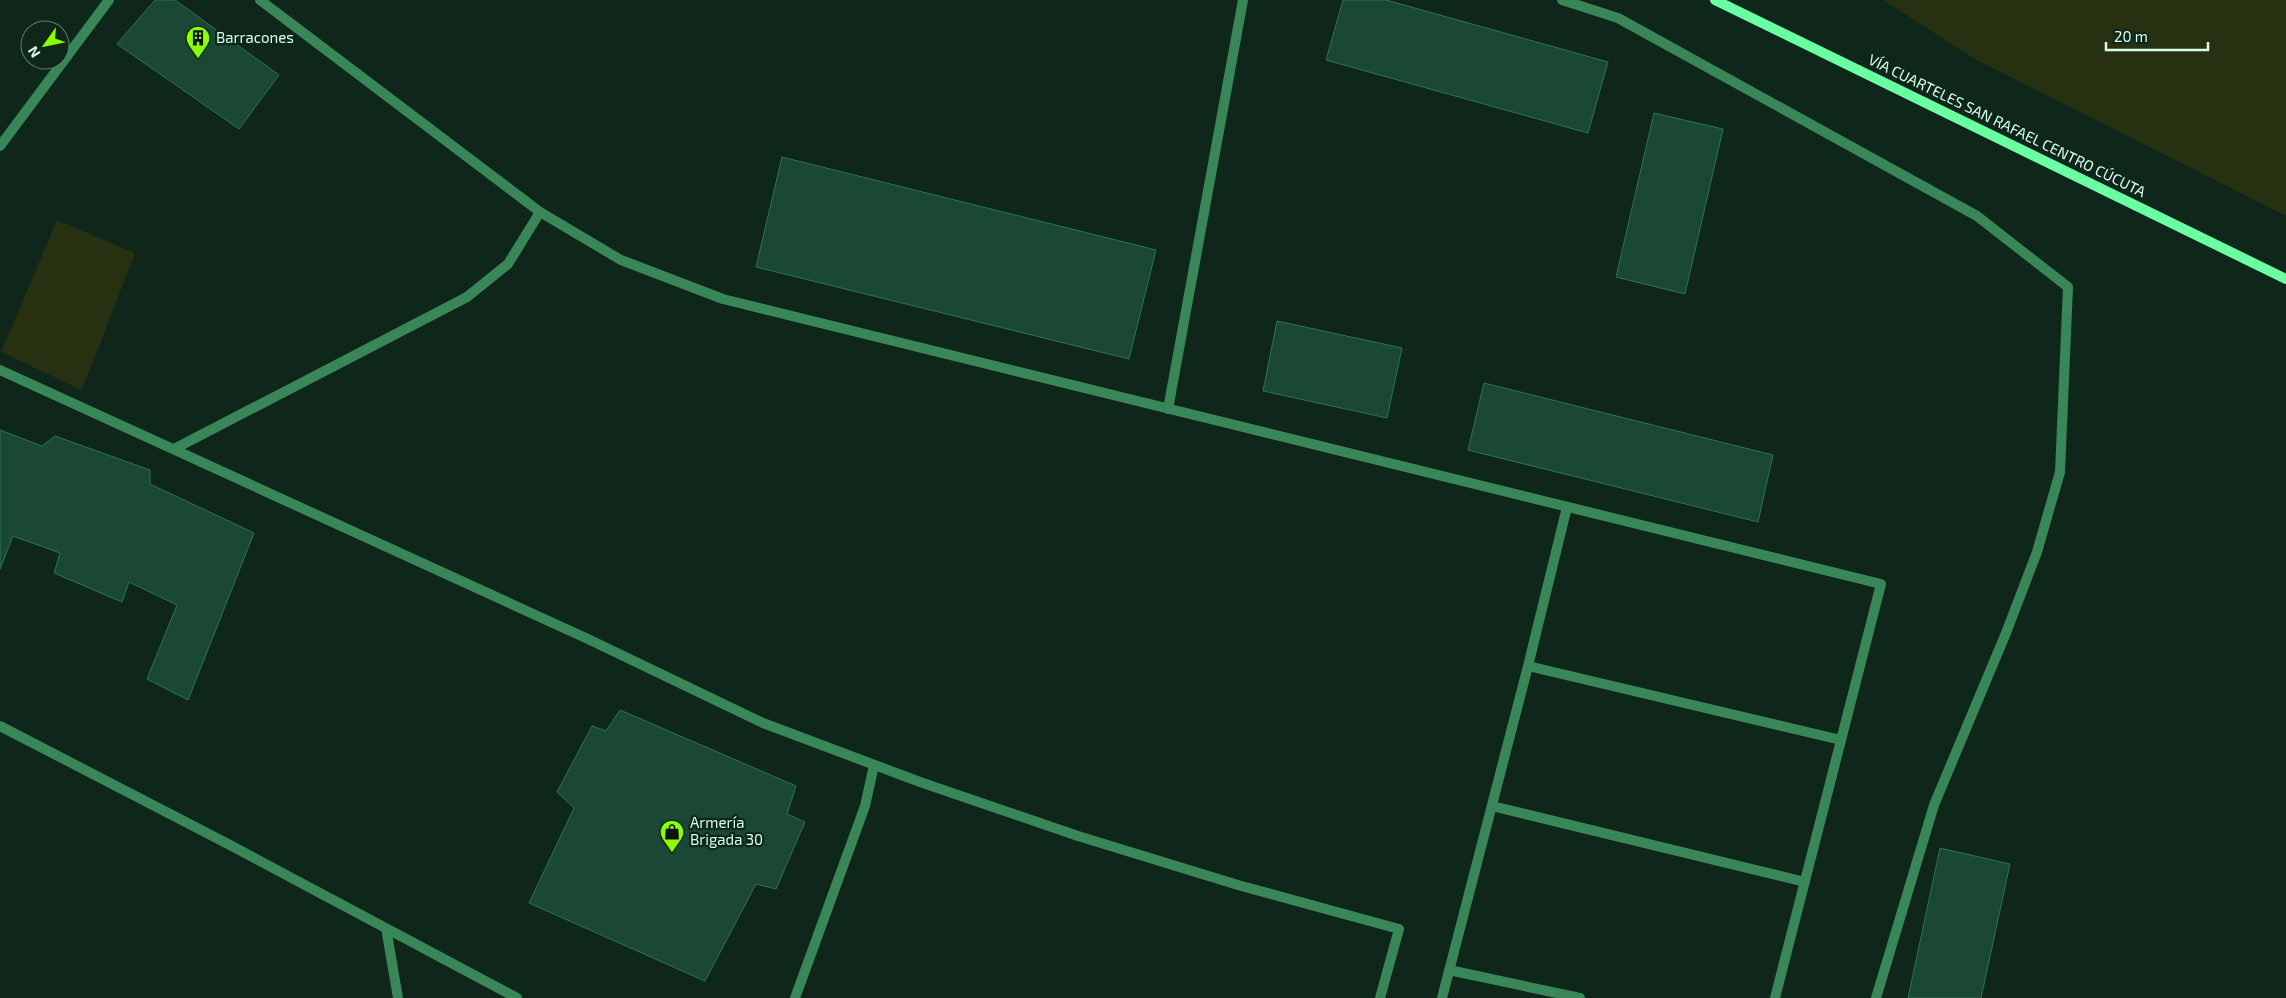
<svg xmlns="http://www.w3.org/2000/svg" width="2286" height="998" font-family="'Exo 2',sans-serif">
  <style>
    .green { fill: #273112 }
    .building { fill: #1a4834; stroke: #2c7454 }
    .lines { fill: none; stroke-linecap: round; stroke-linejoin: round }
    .service { stroke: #398658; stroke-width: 10 }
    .minor { stroke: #398658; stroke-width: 10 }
    .secondary { stroke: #6bffa4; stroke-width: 10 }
    .labels { text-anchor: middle; stroke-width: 4.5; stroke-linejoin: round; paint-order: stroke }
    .poi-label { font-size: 15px; fill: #d4ffe9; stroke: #0f271b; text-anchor: start }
    .street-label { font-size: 15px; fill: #d4ffe9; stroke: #0f271b }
  </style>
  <rect width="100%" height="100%" fill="#0f271b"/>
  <path class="green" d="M1883,0H2286V216L1975,59Z
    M57,220L135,253L82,390L1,352Z"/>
  <path class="building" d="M155,0H175L279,75L239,129L117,44Z
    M1343,0H1386L1608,62L1588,133L1326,60Z
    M1654,113L1723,129L1685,294L1616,277Z
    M782,157L1156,250L1129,359L756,267Z
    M1277,321L1402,348L1387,418L1263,391Z
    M1484,383L1773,455L1758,522L1468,450Z
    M0,430L42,446L55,436L150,470V484L254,533L188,700L147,679L177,605L129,582L122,602L54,573L60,553L13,536L0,569Z
    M620,710L796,786L787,814L805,822L776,889L756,884L705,981L529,903L574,808L557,792L592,726L606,731Z
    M1940,848L2010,864L1981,998H1908Z"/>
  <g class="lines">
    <path class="service" d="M1168,409L1243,0"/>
    <path class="minor" d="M260,0L540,212L621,260L723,299L1881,584L1775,998
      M1562,0L1618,18L1977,216L2068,287L2060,472L2037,552L2006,633L1934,805L1876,998
      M0,146L109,0
      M0,370L588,639L763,723L920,782L1078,836L1238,885L1399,929L1380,998
      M176,448L467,297L508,264L540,212
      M1528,666L1841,740
      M0,726L230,845L517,998
      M1492,806L1805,882
      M386,928L398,998
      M1449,970L1580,998
      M795,998L865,806L874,765
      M1442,998L1528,666L1567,507"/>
    <path class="secondary" d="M1715,0L2286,279"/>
  </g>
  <defs>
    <symbol id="building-pin" viewBox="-11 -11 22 30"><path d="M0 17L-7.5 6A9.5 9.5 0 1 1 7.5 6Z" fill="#8aff00" stroke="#0f271b"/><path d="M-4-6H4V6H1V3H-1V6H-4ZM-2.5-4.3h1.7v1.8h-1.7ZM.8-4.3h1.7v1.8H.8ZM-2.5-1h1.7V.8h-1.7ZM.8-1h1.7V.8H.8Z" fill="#111"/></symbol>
    <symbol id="shop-pin" viewBox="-11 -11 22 30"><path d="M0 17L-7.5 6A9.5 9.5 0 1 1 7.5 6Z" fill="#8aff00" stroke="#0f271b"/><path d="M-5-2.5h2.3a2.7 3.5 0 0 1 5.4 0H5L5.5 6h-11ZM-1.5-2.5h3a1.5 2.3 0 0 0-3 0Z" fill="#111"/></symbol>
  </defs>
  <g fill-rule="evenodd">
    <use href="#building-pin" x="184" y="24" width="28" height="38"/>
    <use href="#shop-pin" x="658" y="818" width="28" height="38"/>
  </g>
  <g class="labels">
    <g class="poi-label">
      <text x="216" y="43">Barracones</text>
      <text x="690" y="828">Armería<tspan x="690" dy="17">Brigada 30</tspan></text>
    </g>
    <g class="street-label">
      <text transform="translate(2007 126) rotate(26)" y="5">VÍA CUARTELES SAN RAFAEL CENTRO CÚCUTA</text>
    </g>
  </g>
  <g transform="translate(45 45) rotate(237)"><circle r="24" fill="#0f271b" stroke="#5e7d6d"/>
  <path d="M0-4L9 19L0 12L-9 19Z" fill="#8aff00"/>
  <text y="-8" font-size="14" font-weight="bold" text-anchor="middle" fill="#d4ffe9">N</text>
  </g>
  <path d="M2106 42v8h102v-8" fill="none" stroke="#d4ffe9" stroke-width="2.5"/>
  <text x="2114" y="42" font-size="15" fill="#d4ffe9" stroke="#0f271b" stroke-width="4" paint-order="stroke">20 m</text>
</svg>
